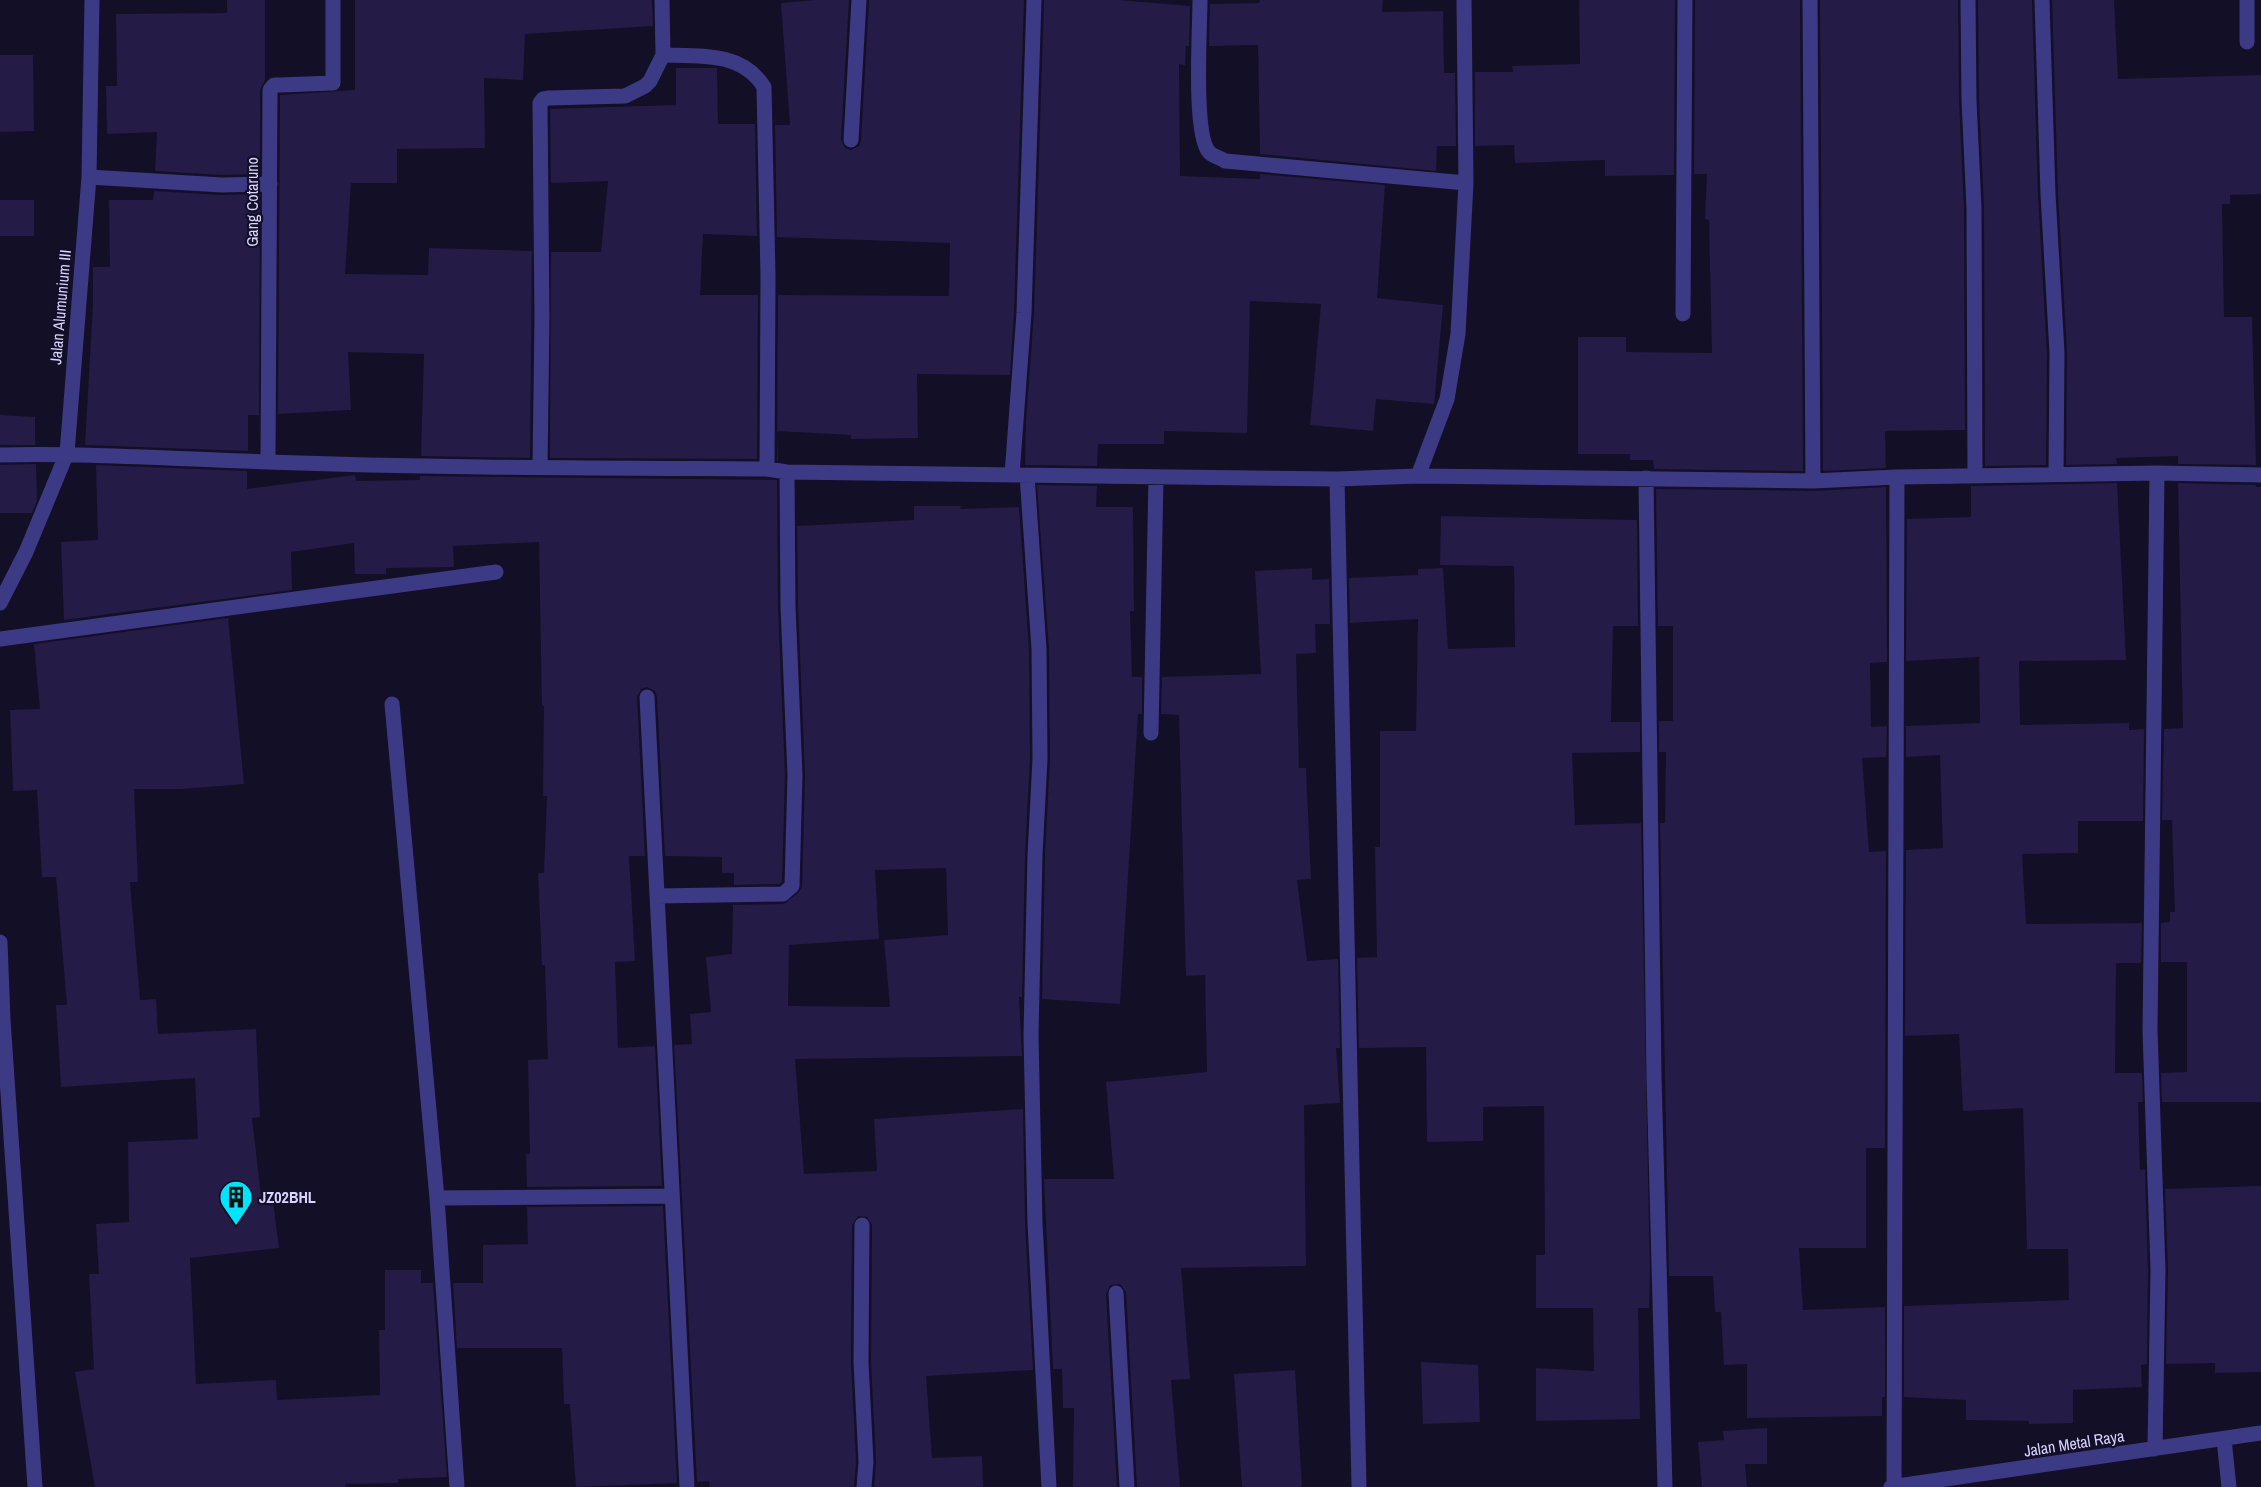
<svg xmlns="http://www.w3.org/2000/svg" width="2261" height="1487" font-family="'Archivo Narrow',sans-serif">
  <style>
    .building { fill: #241b47; fill-rule: evenodd }
    .lines { fill: none; stroke-linecap: round; stroke-linejoin: round }
    .minor { stroke: #3d3a85; stroke-width: 15 }
    .labels { text-anchor: middle; stroke-width: 4.5; stroke-linejoin: round; paint-order: stroke }
    .street-label { font-size: 16px; fill: #d9d4ff; stroke: #130f26 }
    .poi-label { font-size: 16px; font-weight: bold; fill: #d9d4ff; stroke: #130f26; text-anchor: start }
  </style>
  <rect width="100%" height="100%" fill="#130f26"/>
  <path class="building" d="M227,0H265V80L260,90V174L222,175L155,171L157,132L107,134L106,86H117L116,14L227,13Z
    M355,0H652L653,26L525,34L523,80L484,78L485,148L397,149V183H351L345,274L428,275L429,248L532,251L530,458L421,456L424,354L348,352L351,410L278,414L280,95L355,90Z
    M816,0H849L841,139L845,148L851,150L859,146L861,141L869,0H1024L1014,312L1010,375L917,374L918,438L851,439V435L777,431L778,461H777L778,295L949,296L950,243L777,237L775,125H790L781,3Z
    M1044,0H1119L1190,6L1189,46H1186L1185,65L1179,64L1180,176L1260,179V174L1385,185L1377,298L1443,305L1434,404L1376,399L1373,431L1310,425L1321,304L1250,301L1247,433L1164,431V444H1098L1097,466L1025,465L1026,420L1034,313Z
    M1260,0H1383L1382,12L1443,11L1444,73H1455L1456,146H1437L1436,171L1260,154L1258,45L1209,46L1210,4L1259,3Z
    M1579,0H1675L1674,175L1605,176V160L1515,163L1514,145L1475,146V72H1513L1512,66L1580,64Z
    M1695,0H1800L1803,471L1654,469L1653,460H1630V454H1578V337H1626V352L1712,353L1709,220L1705,219L1707,174H1694Z
    M1820,0H1958L1959,100L1964,208L1965,430L1885,431L1886,468L1823,471Z
    M1978,0H2032L2038,195L2047,353L2046,465L1985,466L1984,208L1979,100Z
    M2052,0H2114L2118,79L2261,75V194L2230,195V204H2222L2224,317H2252L2256,465L2178,464V456L2116,458L2117,464L2066,465L2067,352L2058,194Z
    M0,55H33L34,131L0,132Z
    M676,68H717L718,124H755L757,236L703,234L700,295H758L757,459L550,458L551,252H601L608,181L551,183L550,109L676,105Z
    M154,191L221,195L260,194L259,415H248V451L85,445L93,305V267H110L109,200H153Z
    M0,200H34V236H0Z
    M0,415L35,417V445H0Z
    M36,464L37,501L32,513H0V465Z
    M96,465L247,471V489L355,475L356,481L420,480V476L777,480L778,606L785,775L782,882L779,884L734,885V873H722V857L665,856L657,697L655,691L647,687L641,689L637,697L645,856H629L635,961L615,962L618,1048L655,1046L662,1186L527,1187L526,1154H530L528,1060L548,1059L545,965H542L538,873H544L547,796H543L544,706H542L539,542L453,546L454,567L386,568V574H355L354,543L291,552L292,590L64,620L61,542L98,540Z
    M2117,483L2126,660L2019,661L2020,725L2129,723V730L2144,729L2143,821H2078V853L2022,854L2026,924L2142,923L2141,963H2116L2115,1073H2142L2143,1102H2138L2140,1170L2145,1169L2148,1270L2147,1364L2141,1365L2142,1387L2073,1390V1423L2029,1424V1421L1966,1420V1400L1904,1397V1306L2069,1300L2068,1249H2027L2023,1108L1963,1111L1959,1034L1905,1036L1906,850L1943,848L1940,755L1906,757V726L1980,723L1979,657L1906,661L1907,519L1971,517V486Z
    M2178,483L2256,485V487H2261V1102H2162L2161,1073L2187,1072V962H2161V923L2170,922V912H2175L2172,820H2162L2164,729L2183,728Z
    M1037,485L1097,486L1096,507H1133L1134,611H1130L1132,677H1142V714H1138L1120,1004L1042,999L1045,855L1050,759L1049,649Z
    M1886,487L1887,662L1870,663L1871,727L1887,726L1886,757L1862,758L1869,852L1886,851L1885,1148H1866V1248H1799L1803,1310L1885,1307V1397H1882V1416L1747,1418V1364L1724,1365L1721,1312H1715L1713,1276H1669L1660,823H1665L1666,752H1659V721H1673V626H1658L1656,489L1813,491Z
    M914,506H961L960,509L1019,507L1029,649L1030,759L1025,855L1022,997H1019L1022,1056L795,1059L804,1174L877,1171L874,1119L1023,1109L1025,1223L1033,1370L926,1376L932,1458L982,1456L983,1487H874L876,1462L871,1362L872,1225L867,1217L858,1216L852,1225L851,1362L856,1462L854,1487H710L709,1481L697,1482L674,1045L692,1044L690,1014L711,1012L706,957L732,954L733,905L784,904L798,893L802,887L805,775L798,606L797,526L914,520ZM946,868L948,935L884,940L890,1007L788,1006L789,945L879,939L875,870Z
    M1441,516L1637,520L1638,626H1613L1611,722H1640V752L1572,753L1575,825L1641,823L1650,1276L1649,1308H1638L1640,1419L1536,1421V1368L1594,1371L1593,1308H1536V1255H1545L1544,1106L1483,1107V1141L1427,1142L1426,1047L1359,1048L1357,958L1377,957L1375,847H1380V731H1416L1418,619L1350,623L1349,578L1418,575V569L1443,568L1448,649L1515,647L1514,566L1440,565Z
    M1312,568V580L1329,579L1330,624H1315L1316,653L1296,654L1299,768H1306L1311,879L1297,880L1307,961L1338,959L1340,1048H1336L1340,1103L1304,1105L1306,1266L1181,1268L1190,1379L1171,1380L1180,1487H1137L1126,1292L1120,1284L1110,1285L1106,1294L1117,1487H1073L1074,1408H1063L1062,1369H1053L1044,1179H1114L1106,1082L1207,1072L1205,975L1186,976L1179,715L1161,714L1162,677L1261,674L1255,571Z
    M228,618L244,784L182,789H134L138,882H130L140,1000L156,999L158,1034L256,1029L260,1117L252,1118L261,1196L272,1194L279,1248L190,1258L196,1384L276,1380L277,1400L380,1395L379,1330H385V1270H421V1283H433L447,1477L398,1479V1483L345,1484L346,1487H95L75,1372L94,1369L89,1274H99L96,1224L129,1222L128,1142L198,1139L195,1078L61,1087L56,1005H67L56,877H42L37,790L13,791L10,710L40,709L34,644Z
    M2261,1186V1372L2215,1373V1363L2166,1364L2168,1270L2165,1189Z
    M663,1206L677,1483L576,1487L570,1404H564L562,1348H457L453,1283H483V1245L528,1244L527,1207Z
    M1421,1362L1478,1365L1480,1422L1423,1424Z
    M1295,1370L1302,1487H1242L1234,1374Z
    M1767,1428V1464H1745L1747,1487H1702L1698,1442L1724,1440L1723,1431Z"/>
  <g class="lines">
    <path class="minor" d="M1200,0C1200,28 1193,134 1209,152C1212,156 1221,158 1225,161L1466,183
      M1810,0L1813,481
      M1968,0L1969,100L1974,208L1975,476
      M2042,0L2048,194L2057,353L2056,475
      M2247,42V0
      M663,55C701,56 742,52 764,87L768,277L767,469
      M851,140L859,0
      M89,177L222,185L270,184
      M1683,314L1685,0
      M0,455C89,453 178,459 268,462C434,468 601,468 767,469L787,472L1337,479L1418,476L1813,481L1897,477L2157,473L2261,475
      M268,462L270,90L274,85H280L333,83V0
      M540,467L542,317L540,103L543,99L549,98L625,96L645,86L650,81L663,55L662,0
      M1012,475L1024,313L1034,0
      M1027,475L1039,649L1040,759L1035,855L1031,1035L1035,1223L1049,1487
      M1418,476L1447,399L1458,334L1466,183L1464,0
      M1646,478L1654,1077L1665,1487
      M1337,479L1359,1487
      M0,603L26,552L67,453L89,177L92,0
      M0,639L496,572
      M647,697L687,1487
      M392,704L437,1198L457,1487
      M1151,733L1156,477
      M657,896L783,894L792,886L795,775L788,606L787,472
      M0,942L3,1020L35,1487
      M437,1198L672,1196
      M862,1225L861,1362L866,1462L864,1487
      M1116,1293L1127,1487
      M2224,1439L2229,1487
      M2155,1449L2158,1270L2150,1030L2157,473
      M1891,1487L2261,1433
      M1894,1487L1897,477"/>
  </g>
  <defs>
    <symbol id="building-pin" viewBox="-11 -11 22 30"><path d="M0 17L-7.5 6A9.5 9.5 0 1 1 7.5 6Z" fill="#00e5ff" stroke="#130f26"/><path d="M-4-6H4V6H1V3H-1V6H-4ZM-2.5-4.3h1.7v1.8h-1.7ZM.8-4.3h1.7v1.8H.8ZM-2.5-1h1.7V.8h-1.7ZM.8-1h1.7V.8H.8Z" fill="#111"/></symbol>
  </defs>
  <g fill-rule="evenodd">
    <use href="#building-pin" x="217" y="1178" width="38" height="52"/>
  </g>
  <g class="labels">
    <g class="street-label">
      <text transform="translate(252 202) rotate(-90)" y="6">Gang Cotaruno</text>
      <text transform="translate(60 307) rotate(-85)" y="6">Jalan Alumunium III</text>
      <text transform="translate(2074 1443) rotate(-9)" y="6">Jalan Metal Raya</text>
    </g>
    <g class="poi-label">
      <text x="259" y="1203">JZ02BHL</text>
    </g>
  </g>
</svg>
